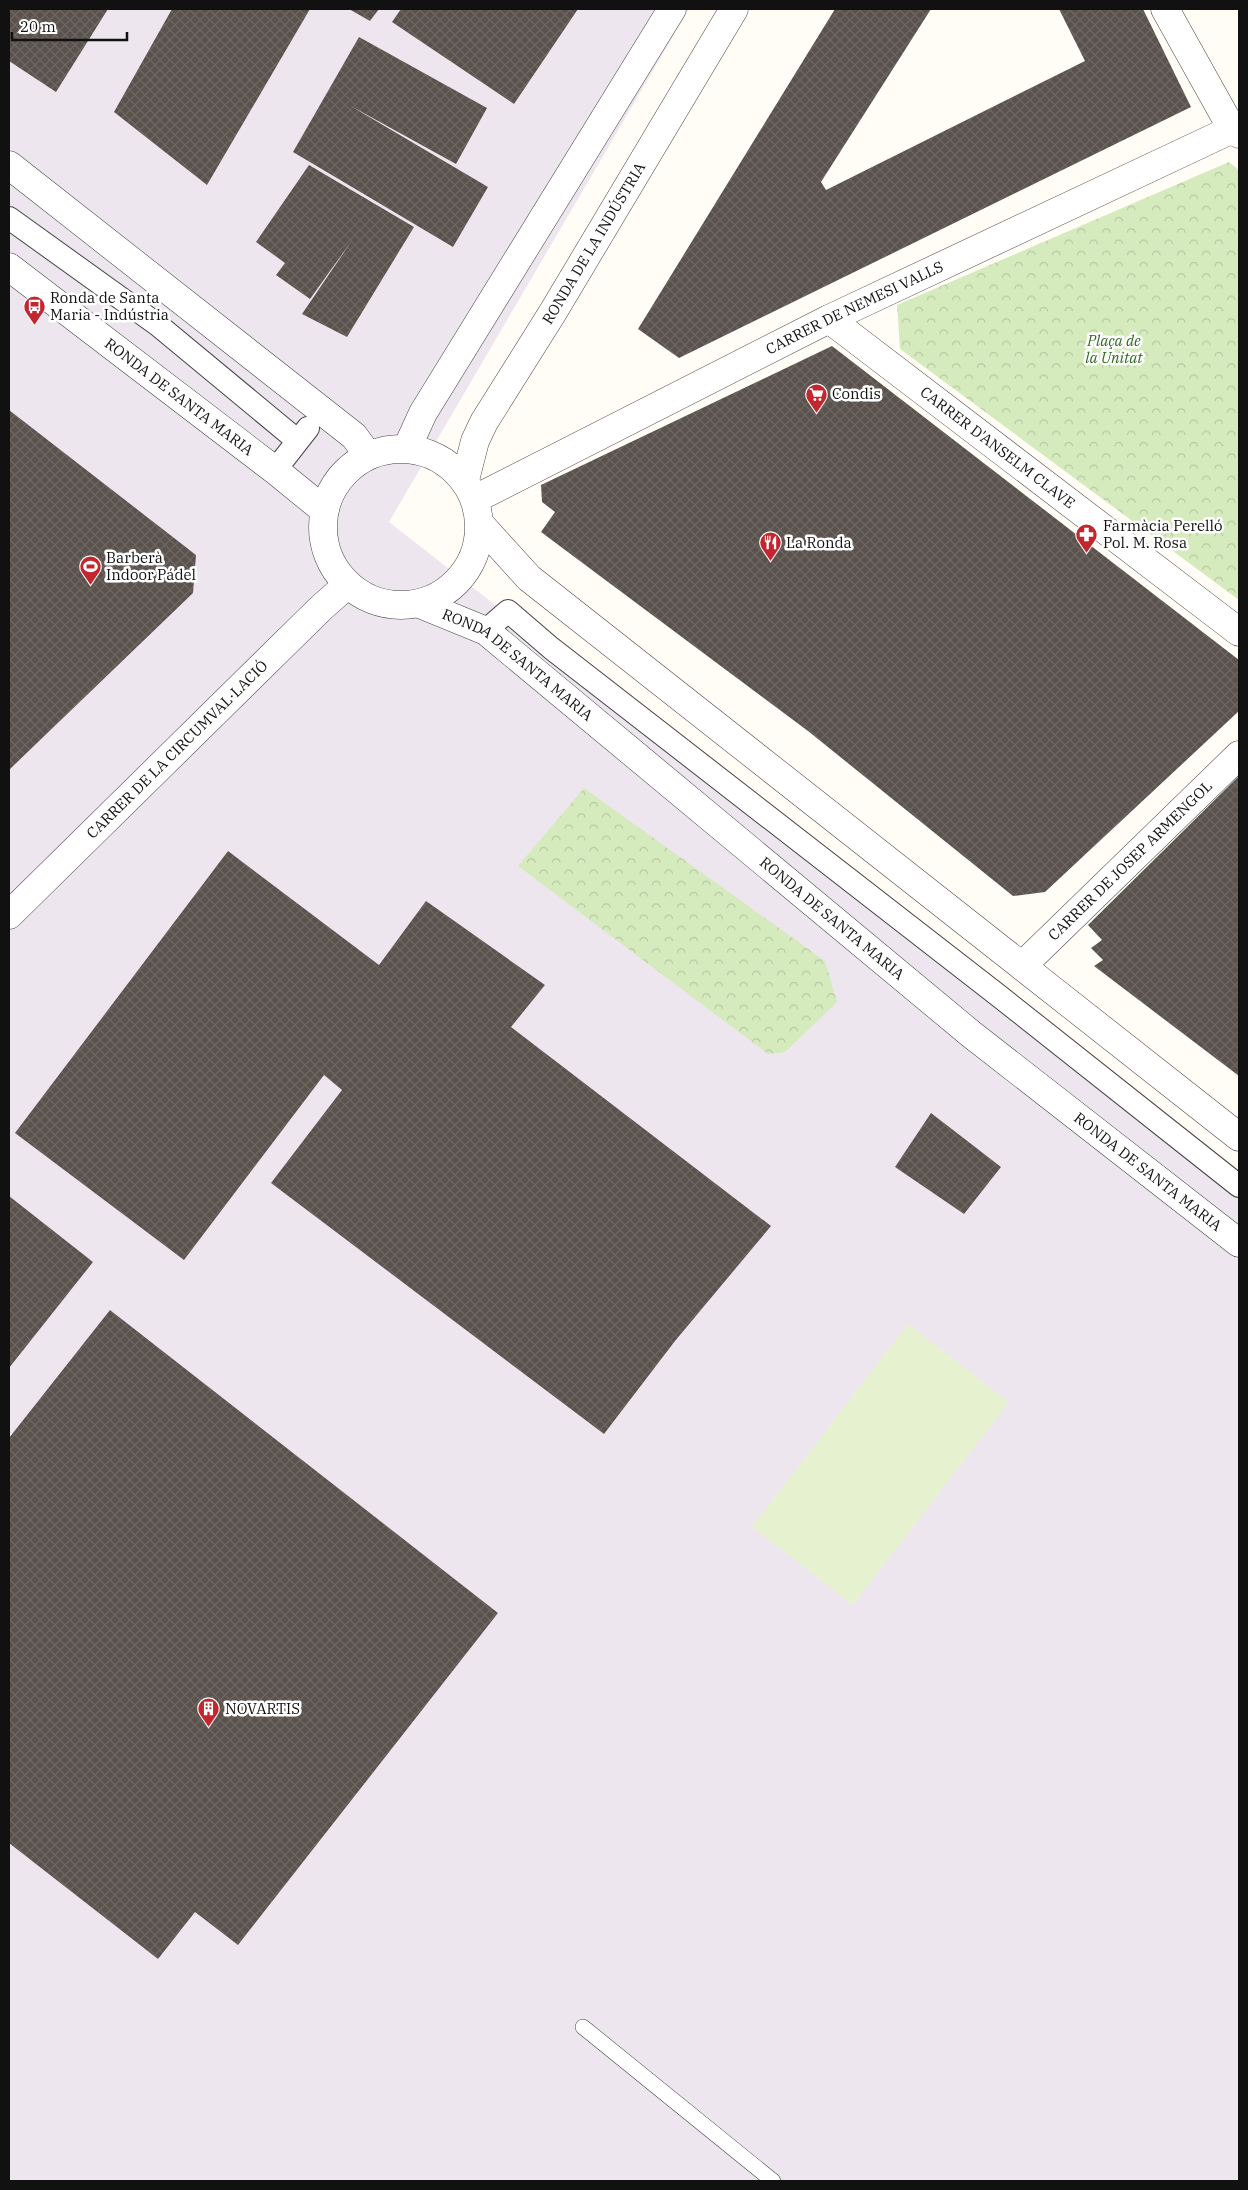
<svg xmlns="http://www.w3.org/2000/svg" width="1248" height="2190" font-family="'IBM Plex Serif',serif">
  <style>
    .industrial { fill: #eee6ef }
    .park { fill: url(#park-crowns) }
    .pitch { fill: #e6f2cf }
    .building { fill: url(#building-cross-hatch) }
    .lines { fill: none; stroke-linecap: round; stroke-linejoin: round }
    .service-casing { stroke: #444; stroke-width: 16 }
    .pedestrian-casing { stroke: #444; stroke-width: 24 }
    .minor-casing { stroke: #444; stroke-width: 29 }
    .tertiary-casing { stroke: #444; stroke-width: 29 }
    .service { stroke: #fff; stroke-width: 15 }
    .pedestrian { stroke: #fff; stroke-width: 22 }
    .minor { stroke: #fff; stroke-width: 28 }
    .tertiary { stroke: #fff; stroke-width: 28 }
    .labels { text-anchor: middle; stroke-width: 5; stroke-linejoin: round; paint-order: stroke }
    .street-label { font-size: 15px; fill: #111; stroke: #fff }
    .poi-label { font-size: 15px; fill: #111; stroke: #fff; text-anchor: start }
    .park-label { font-size: 15px; font-style: italic; fill: #2f6b1f; stroke: #fff }
  </style>
  <defs>
    <pattern id="park-crowns" width="20" height="18" patternUnits="userSpaceOnUse" patternTransform="scale(1.25)"><rect width="20" height="18" fill="#d5ebbd"/><path d="M2 6a3 3 0 1 1 6 0M12 15a3 3 0 1 1 6 0" fill="none" stroke="#b6c8a1"/></pattern>
    <pattern id="building-cross-hatch" width="8" height="8" patternUnits="userSpaceOnUse" patternTransform="scale(1.25)"><rect width="8" height="8" fill="#5a524d"/><path d="M0 0l8 8M0 8l8-8" fill="none" stroke="#6d6662"/></pattern>
  </defs>
  <rect width="100%" height="100%" fill="#fffdf5"/>
  <path class="industrial" d="M9,9H689L389,522L1239,1186V2181H9Z"/>
  <path class="park" d="M1229,162L1239,170V600L900,349L897,305Z
    M584,788L825,961L837,1002L785,1052L768,1054L518,866Z"/>
  <path class="pitch" d="M908,1324L1009,1402L853,1605L752,1527Z"/>
  <path class="building" d="M9,9H108L56,92L9,61Z
    M172,9H310L207,185L114,112Z
    M349,9H379L370,21Z
    M401,9H578L514,104L392,22Z
    M835,9H931L821,182L826,190L1085,61L1059,9H1143L1191,107L679,358L638,329Z
    M359,37L487,108L456,164L349,105L488,187L453,247L293,152Z
    M309,165L414,227L347,337L302,314L353,239L310,299L276,275L285,263L256,242Z
    M832,346L1239,660V711L1045,892L1013,896L808,731L541,532L555,512L542,502L541,485Z
    M9,410L196,555L193,593L9,770Z
    M1239,776V1076L1094,966L1103,960L1091,948L1102,940L1088,925Z
    M228,851L379,965L426,901L545,985L511,1027L771,1226L675,1341L604,1434L271,1183L342,1090L324,1075L184,1260L15,1133Z
    M931,1113L1001,1167L964,1214L895,1167Z
    M9,1196L93,1262L9,1368Z
    M110,1310L498,1613L238,1945L195,1912L158,1959L9,1843V1438Z"/>
  <g class="lines">
    <defs>
      <path id="service" d="M583,2027L773,2181"/>
      <path id="pedestrian" d="M9,218L158,325L298,441
        M283,460L308,428
        M492,625L508,611L551,648L999,996L1239,1186"/>
      <g id="minor">
        <path d="M1165,9L1232,129L1239,134"/>
        <path id="s1" d="M829,319L1239,632"/>
        <path id="s2" d="M475,499L829,319L1239,126"/>
        <path id="s3" d="M9,915L321,608L347,585"/>
        <path id="s4" d="M1022,966L1239,755"/>
      </g>
      <g id="tertiary">
        <path d="M9,165L354,436L368,455"/>
        <path id="s5" d="M9,267L276,471L324,510"/>
        <path d="M407,448L423,413L672,9"/>
        <circle cx="401" cy="527" r="78"/>
        <path id="s6" d="M465,480L475,441L484,422L553,312L734,9"/>
        <path d="M480,524L529,578L1239,1137"/>
        <path id="s7" d="M420,604L486,631L971,1034L1239,1243"/>
      </g>
    </defs>
    <use href="#service" class="service-casing"/>
    <use href="#pedestrian" class="pedestrian-casing"/>
    <use href="#minor" class="minor-casing"/>
    <use href="#tertiary" class="tertiary-casing"/>
    <use href="#service" class="service"/>
    <use href="#pedestrian" class="pedestrian"/>
    <use href="#minor" class="minor"/>
    <use href="#tertiary" class="tertiary"/>
  </g>
  <defs>
    <symbol id="bus-pin" viewBox="-11 -11 22 30"><path d="M0 17L-7.5 6A9.5 9.5 0 1 1 7.5 6Z" fill="#c4262e" stroke="#fff"/><path d="M-5-6H5V4H4V6H2V4H-2V6H-4V4H-5ZM-3.5-4V0h7V-4ZM-3.5 1.2v1.5H-2V1.2ZM2 1.2v1.5H3.5V1.2Z" fill="#fff"/></symbol>
    <symbol id="supermarket-pin" viewBox="-11 -11 22 30"><path d="M0 17L-7.5 6A9.5 9.5 0 1 1 7.5 6Z" fill="#c4262e" stroke="#fff"/><path d="M-6-5.5h2.5l.6 2H6L4.5 2H-2.5L-4.4-4H-6ZM-1.5 3.2a1.3 1.3 0 1 0 .1 0ZM3 3.2a1.3 1.3 0 1 0 .1 0Z" fill="#fff"/></symbol>
    <symbol id="pharmacy-pin" viewBox="-11 -11 22 30"><path d="M0 17L-7.5 6A9.5 9.5 0 1 1 7.5 6Z" fill="#c4262e" stroke="#fff"/><path d="M-2-6h4v4h4v4h-4v4h-4v-4h-4v-4h4Z" fill="#fff"/></symbol>
    <symbol id="restaurant-pin" viewBox="-11 -11 22 30"><path d="M0 17L-7.5 6A9.5 9.5 0 1 1 7.5 6Z" fill="#c4262e" stroke="#fff"/><path d="M-5-6h1v4h1v-4h1v4h1v-4h1v5L-1.5 .5V6h-2V.5L-5-1ZM5-6V6H3V1.5H1.5Q1.5-4 5-6Z" fill="#fff"/></symbol>
    <symbol id="stadium-pin" viewBox="-11 -11 22 30"><path d="M0 17L-7.5 6A9.5 9.5 0 1 1 7.5 6Z" fill="#c4262e" stroke="#fff"/><path d="M0-5a6.5 5 0 1 0 0 10a6.5 5 0 1 0 0-10ZM-3.5-1.8h7v3.6h-7Z" fill="#fff"/></symbol>
    <symbol id="building-pin" viewBox="-11 -11 22 30"><path d="M0 17L-7.5 6A9.5 9.5 0 1 1 7.5 6Z" fill="#c4262e" stroke="#fff"/><path d="M-4-6H4V6H1V3H-1V6H-4ZM-2.5-4.3h1.7v1.8h-1.7ZM.8-4.3h1.7v1.8H.8ZM-2.5-1h1.7V.8h-1.7ZM.8-1h1.7V.8H.8Z" fill="#fff"/></symbol>
  </defs>
  <g fill-rule="evenodd">
    <use href="#bus-pin" x="22" y="294" width="25" height="34"/>
    <use href="#supermarket-pin" x="804" y="382" width="25" height="34"/>
    <use href="#pharmacy-pin" x="1074" y="522" width="25" height="34"/>
    <use href="#restaurant-pin" x="758" y="530" width="25" height="34"/>
    <use href="#stadium-pin" x="78" y="554" width="25" height="34"/>
    <use href="#building-pin" x="196" y="1696" width="25" height="34"/>
  </g>
  <g class="labels">
    <g class="street-label">
      <text dy="5" stroke="none"><textPath href="#s6" startOffset="271">RONDA DE LA INDÚSTRIA</textPath></text>
      <text dy="5" stroke="none"><textPath href="#s2" startOffset="425">CARRER DE NEMESI VALLS</textPath></text>
      <text dy="5" stroke="none"><textPath href="#s5" startOffset="214">RONDA DE SANTA MARIA</textPath></text>
      <text dy="5" stroke="none"><textPath href="#s1" startOffset="212">CARRER D'ANSELM CLAVE</textPath></text>
      <text dy="5" stroke="none"><textPath href="#s7" startOffset="116">RONDA DE SANTA MARIA</textPath></text>
      <text dy="5" stroke="none"><textPath href="#s3" startOffset="236">CARRER DE LA CIRCUMVAL·LACIÓ</textPath></text>
      <text dy="5" stroke="none"><textPath href="#s4" startOffset="151">CARRER DE JOSEP ARMENGOL</textPath></text>
      <text dy="5" stroke="none"><textPath href="#s7" startOffset="521">RONDA DE SANTA MARIA</textPath></text>
      <text dy="5" stroke="none"><textPath href="#s7" startOffset="926">RONDA DE SANTA MARIA</textPath></text>
    </g>
    <g class="poi-label">
      <text x="50" y="303">Ronda de Santa<tspan x="50" dy="17">Maria - Indústria</tspan></text>
      <text x="832" y="399">Condis</text>
      <text x="1103" y="531">Farmàcia Perelló<tspan x="1103" dy="17">Pol. M. Rosa</tspan></text>
      <text x="786" y="548">La Ronda</text>
      <text x="106" y="563">Barberà<tspan x="106" dy="17">Indoor Pádel</tspan></text>
      <text x="225" y="1714">NOVARTIS</text>
    </g>
    <g class="park-label">
      <text x="1114" y="346">Plaça de<tspan x="1114" dy="17">la Unitat</tspan></text>
    </g>
  </g>
  <rect width="1248" height="2190" fill="none" stroke="#111111" stroke-width="20"/>
  <path d="M12 32v8h115v-8" fill="none" stroke="#111111" stroke-width="2.5"/>
  <text x="20" y="32" font-size="15" fill="#111111" stroke="#ffffff" stroke-width="4" paint-order="stroke">20 m</text>
</svg>
